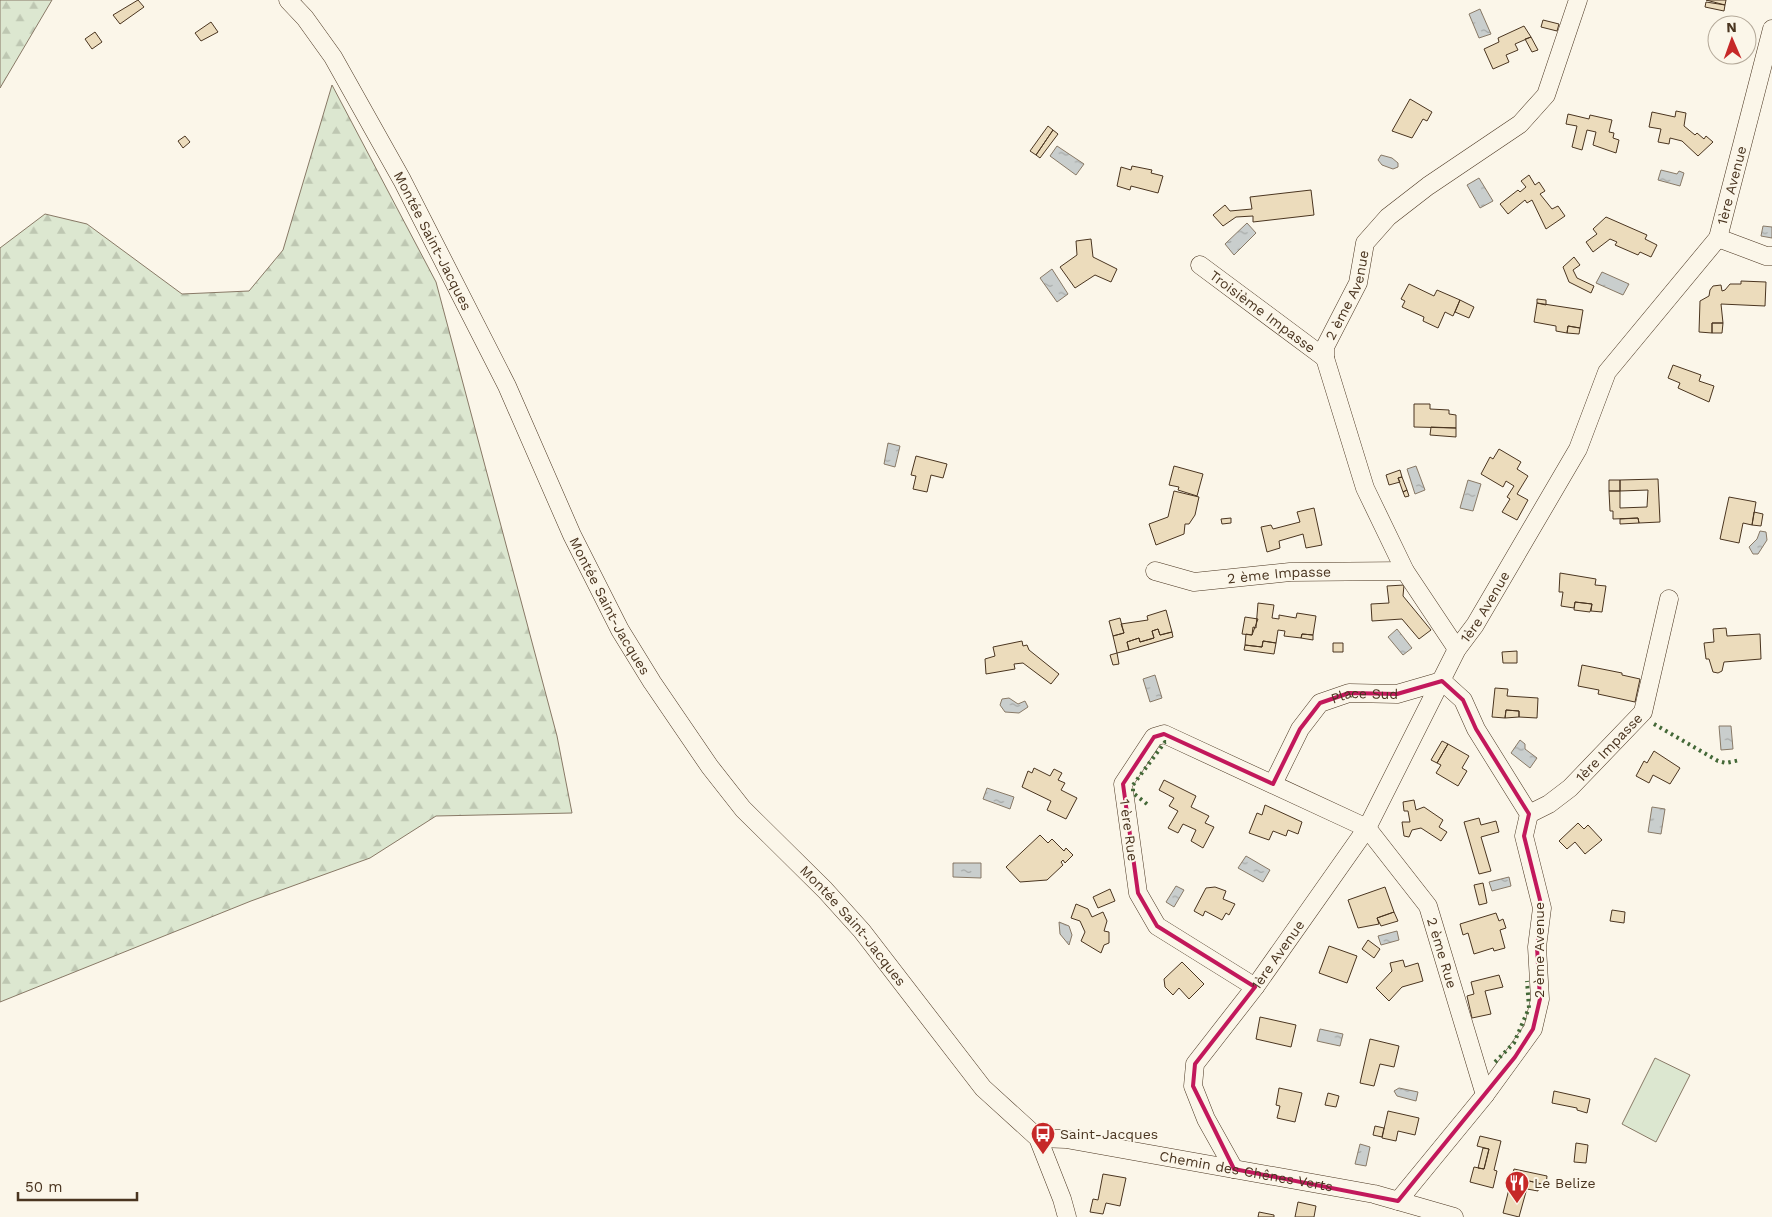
<svg xmlns="http://www.w3.org/2000/svg" width="1772" height="1217" font-family="'Work Sans',sans-serif">
  <style>
    .forest { fill: url(#forest-firs); stroke: #887966 }
    .garden { fill: #dce7d0; stroke: #887966 }
    .water { fill: url(#water-ripples); stroke: #887966 }
    .building { fill: #ecdcbc; stroke: #4a3520 }
    .lines { fill: none; stroke-linecap: round; stroke-linejoin: round }
    .minor-casing { stroke: #4a3520; stroke-width: 19 }
    .minor { stroke: #fbf6e9; stroke-width: 18 }
    .hedge { stroke: #436837; stroke-width: 4; stroke-dasharray: 2.5 4; stroke-linecap: butt }
    .marked { fill: none; stroke: #c2185b; stroke-width: 4; stroke-linejoin: round }
    .labels { text-anchor: middle; stroke-width: 4; stroke-linejoin: round; paint-order: stroke }
    .street-label { font-size: 14px; fill: #4a3520; stroke: #fbf6e9 }
    .poi-label { font-size: 14px; fill: #4a3520; stroke: #fbf6e9; text-anchor: start }
  </style>
  <defs>
    <pattern id="forest-firs" width="22" height="20" patternUnits="userSpaceOnUse" patternTransform="scale(1.25)"><rect width="22" height="20" fill="#dce7d0"/><path d="M5 1l3.5 6h-7zM16 11l3.5 6h-7z" fill="#bec7b2"/></pattern>
    <pattern id="water-ripples" width="26" height="14" patternUnits="userSpaceOnUse" patternTransform="scale(1.25)"><rect width="26" height="14" fill="#c9cecd"/><path d="M2 4q2-2 4 0t4 0M15 11q2-2 4 0t4 0" fill="none" stroke="#a5a8a6"/></pattern>
  </defs>
  <rect width="100%" height="100%" fill="#fbf6e9"/>
  <path class="forest" d="M0,0H52L0,88Z
    M332,85L436,282L557,736L572,813L436,816L370,858L251,901L0,1002V248L45,214L87,224L182,294L249,291L283,250Z"/>
  <path class="garden" d="M1655,1058L1690,1075L1656,1142L1622,1124Z"/>
  <path class="water" d="M1480,9L1491,34L1479,38L1469,14Z
    M1057,146L1084,164L1076,175L1050,156Z
    M1381,155L1392,158L1398,163V167L1393,169L1382,165L1378,160Z
    M1661,170L1677,174L1679,171L1684,173L1680,186L1658,180Z
    M1479,178L1493,201L1480,208L1467,185Z
    M1247,223L1256,233L1234,255L1225,244Z
    M1763,226L1772,227V238L1761,236Z
    M1052,269L1068,294L1057,302L1040,278Z
    M1602,272L1629,284L1623,295L1596,283Z
    M888,443L900,446L895,467L884,464Z
    M1416,466L1425,490L1415,494L1407,469Z
    M1468,480L1481,484L1473,511L1460,508Z
    M1760,531L1766,532L1767,540L1758,554H1753L1749,547L1757,539Z
    M1397,629L1412,648L1403,655L1388,637Z
    M1155,675L1162,698L1150,702L1143,679Z
    M1009,698L1018,704L1025,701L1028,707L1019,713L1005,712L1000,705L1002,699Z
    M1731,726L1733,749L1721,750L1719,726Z
    M1520,740L1525,744V749L1537,758L1530,768L1511,753Z
    M987,788L1014,797L1010,809L983,799Z
    M1652,807L1665,809L1661,834L1648,832Z
    M1246,856L1270,870L1263,882L1238,868Z
    M953,863H981V878L953,877Z
    M1509,877L1511,886L1492,891L1489,882Z
    M1176,886L1184,890L1174,907L1166,902Z
    M1059,922L1069,926L1072,935L1069,945L1060,934Z
    M1397,931L1399,940L1381,945L1378,936Z
    M1320,1029L1343,1034L1340,1046L1317,1041Z
    M1399,1088L1418,1092L1416,1101L1397,1096L1394,1091Z
    M1360,1144L1370,1147L1366,1166L1355,1164Z"/>
  <path class="building" d="M138,0L144,7L120,24L113,15Z
    M1706,0H1726L1725,5Z
    M1706,2L1725,5L1724,11L1705,7Z
    M1543,20L1559,24L1557,31L1541,27Z
    M211,22L218,32L201,41L195,33Z
    M1524,26L1531,37L1515,44L1518,50L1506,55L1509,62L1493,69L1484,49L1499,42L1498,38Z
    M95,32L102,42L92,49L85,39Z
    M1531,37L1538,50L1532,52L1525,39Z
    M1410,99L1432,112L1427,121L1423,119L1412,138L1392,131Z
    M1676,111L1686,113L1684,126L1695,135L1697,133L1704,139L1706,136L1713,142L1698,156L1682,141L1670,138L1669,144L1658,142L1661,129L1649,127L1652,112L1675,117Z
    M1568,114L1589,119L1590,115L1612,120L1609,132L1614,133L1613,138L1619,140L1616,153L1593,145L1596,132L1587,130L1582,150L1572,147L1577,126L1566,124Z
    M1048,126L1053,130L1036,155L1030,151Z
    M1053,130L1058,134L1040,158L1036,155Z
    M185,136L190,142L183,148L178,141Z
    M1132,166L1152,170L1151,173L1163,176L1158,193L1131,186L1130,190L1117,186L1121,167L1131,170Z
    M1529,175L1535,185L1539,182L1545,191L1540,194L1552,209L1558,206L1565,216L1546,229L1532,200L1527,203L1525,200L1508,214L1500,204L1518,190L1520,192L1526,187L1521,181Z
    M1311,190L1314,215L1253,222V216L1236,217L1223,226L1213,215L1225,205L1230,211L1252,209L1250,197Z
    M1606,217L1647,235L1645,239L1657,245L1651,257L1640,252L1638,255L1615,245L1617,242L1610,239L1593,252L1586,242L1597,234L1593,229Z
    M1091,239L1093,257L1117,269L1111,282L1095,275L1075,288L1060,267L1077,255L1076,241Z
    M1574,257L1580,265L1573,270L1577,278L1594,286L1591,293L1569,282L1563,267Z
    M1741,281L1766,282L1765,306L1721,304L1723,323H1712V333L1699,332L1700,301L1709,296L1710,290L1713,286L1721,285L1722,291L1725,290L1730,284H1741Z
    M1409,284L1434,296L1437,290L1460,300L1453,316L1445,312L1438,328L1423,321L1424,317L1402,307L1405,301L1401,299Z
    M1537,299L1546,300V305L1537,303Z
    M1460,300L1474,307L1469,318L1455,312Z
    M1537,303L1583,310L1580,328L1568,326L1567,333L1556,331V326L1534,322Z
    M1712,323H1723L1722,333H1712Z
    M1568,326L1580,328L1579,334L1567,333Z
    M1673,365L1701,375L1699,381L1714,386L1709,402L1678,388L1680,383L1668,378Z
    M1414,404H1430V409L1449,410V414L1456,415V428L1414,427Z
    M1431,427L1456,428V437L1430,435Z
    M1499,449L1521,462L1517,469L1528,476L1517,494L1528,500L1517,520L1502,512L1510,499L1507,497L1514,486L1506,481L1503,487L1481,474L1490,457L1493,459Z
    M916,456L947,464L943,478L931,475L927,492L913,489L916,476L911,475Z
    M1174,466L1203,474L1197,496L1178,490L1179,487L1169,485Z
    M1400,470L1402,477L1398,478L1400,482L1389,485L1386,475Z
    M1402,477L1407,490L1403,492L1398,478Z
    M1658,479L1660,522L1639,523L1638,518L1613,519V511H1610L1609,491H1620V508L1647,507L1648,490L1620,491V480Z
    M1609,480H1620V491H1609Z
    M1407,490L1409,496L1405,497L1403,492Z
    M1174,491L1199,497L1195,515L1189,524H1185L1184,534L1156,545L1149,524L1168,517Z
    M1729,497L1756,502L1752,525L1743,523L1739,543L1720,539Z
    M1314,508L1322,545L1306,548L1303,534L1279,541L1280,548L1267,552L1261,527L1271,525L1273,529L1300,522L1297,512Z
    M1754,512L1763,514L1761,526L1752,525Z
    M1231,518V523L1222,524L1221,519Z
    M1638,518L1639,523L1620,524V519Z
    M1560,573L1596,579L1595,585L1606,586L1602,612L1591,611L1592,604L1575,602L1574,608L1561,606L1563,592H1559Z
    M1404,585L1403,596L1431,630L1419,639L1402,619L1372,621L1371,604L1389,603L1387,586Z
    M1575,602L1592,604L1590,612L1574,610Z
    M1258,603L1274,605L1272,618L1279,619V615L1296,618L1297,613L1316,616L1313,635L1302,634L1301,638L1284,636L1285,631L1278,630L1276,643L1263,641L1262,647L1245,645L1246,634L1252,635L1253,627L1256,628Z
    M1166,610L1172,632L1160,635L1158,629L1152,631L1154,638L1140,642L1139,638L1127,642L1129,650L1117,653L1113,636L1124,633L1121,624L1148,620L1147,616Z
    M1245,617L1258,619L1252,635L1242,634Z
    M1120,618L1124,633L1113,636L1109,621Z
    M1726,628L1727,636L1760,634L1761,659L1724,662L1722,671L1718,673L1713,672L1709,659H1706L1704,643L1714,642L1713,629Z
    M1158,629L1160,635L1172,632L1173,637L1129,650L1127,642L1139,638L1140,642L1154,638L1152,631Z
    M1302,634L1313,635V640L1301,638Z
    M1022,641L1023,646L1027,645L1029,650L1059,674L1051,684L1023,663L1014,664L1015,669L986,674L985,659L995,656L993,647Z
    M1263,641L1276,643L1274,654L1244,650L1245,645L1262,647Z
    M1333,643H1343V652H1333Z
    M1517,651V663H1503L1502,652Z
    M1117,653L1119,664L1113,665L1110,655Z
    M1582,665L1622,673V675L1640,679L1635,702L1598,694L1599,690L1578,686Z
    M1495,688L1508,689L1507,696L1538,698L1537,718L1519,717V711L1506,710L1505,718L1492,717Z
    M1506,710L1519,711V717L1505,718Z
    M1442,741L1448,744L1437,763L1431,760Z
    M1448,744L1469,756L1462,768L1467,771L1458,786L1436,773L1441,765L1437,763Z
    M1654,751L1680,768L1670,784L1653,775L1649,783L1636,776L1644,761L1647,763Z
    M1034,768L1050,776L1054,769L1062,773L1058,780L1065,783L1061,790L1077,798L1066,819L1047,810L1051,801L1022,787L1028,771L1032,773Z
    M1164,780L1196,796L1191,807L1209,816L1205,823L1214,827L1203,848L1191,841L1196,830L1183,824L1178,833L1168,828L1178,811L1169,806L1174,798L1159,790Z
    M1414,800L1416,810L1424,807L1443,820L1439,827L1447,832L1441,841L1421,828L1412,830L1409,837L1404,836L1402,822H1410L1408,811H1404L1403,802Z
    M1265,805L1302,822L1298,834L1288,830L1286,836L1273,831L1269,840L1249,833L1257,813L1262,815Z
    M1479,818L1481,825L1496,821L1499,832L1481,837L1491,871L1479,874L1464,822Z
    M1578,823L1584,829L1588,825L1602,840L1585,854L1575,842L1567,849L1559,841Z
    M1040,835L1048,843L1052,839L1064,851L1066,848L1073,855L1065,863L1063,860L1061,862L1063,865L1047,880L1020,882L1006,867Z
    M1483,883L1487,903L1479,905L1474,885Z
    M1215,887L1226,891L1223,899L1235,904L1229,915L1226,913L1222,920L1205,911L1203,916L1194,911L1206,888Z
    M1385,887L1394,912L1377,918L1379,924L1358,928L1348,900Z
    M1110,889L1115,901L1098,908L1093,897Z
    M1076,904L1088,909L1092,917L1103,912L1107,921L1104,931L1109,932V943L1104,945L1101,953L1081,941L1085,932L1080,921L1071,918Z
    M1612,910L1625,912L1624,923L1610,921Z
    M1394,912L1398,921L1381,926L1377,918Z
    M1496,913L1499,921L1503,919L1506,928L1500,930L1505,948L1494,951L1493,948L1474,954L1468,933L1463,935L1460,924Z
    M1368,940L1380,949L1374,958L1362,949Z
    M1329,946L1357,956L1347,983L1319,973Z
    M1403,960L1405,967L1418,963L1423,981L1402,987L1389,1001L1376,988L1392,971L1390,963Z
    M1182,962L1204,984L1189,999L1179,988L1173,995L1165,987L1164,979Z
    M1499,975L1503,987L1485,991L1491,1014L1472,1018L1467,996L1474,994L1471,982Z
    M1260,1017L1296,1025L1291,1047L1256,1039Z
    M1370,1039L1399,1046L1394,1067L1380,1064L1374,1086L1360,1083Z
    M1279,1088L1302,1093L1295,1122L1277,1118L1280,1106L1276,1105Z
    M1554,1091L1590,1099L1587,1113L1577,1110V1108L1552,1103Z
    M1328,1093L1339,1096L1336,1107L1325,1105Z
    M1388,1111L1419,1118L1415,1135L1398,1131L1396,1141L1382,1138Z
    M1375,1126L1384,1128L1382,1137L1373,1135Z
    M1480,1136L1501,1141L1494,1170L1497,1171L1493,1188L1470,1182L1474,1167L1484,1169L1489,1149L1477,1146Z
    M1576,1143L1588,1145L1586,1163L1574,1162Z
    M1483,1148L1489,1149L1484,1169L1478,1168Z
    M1514,1169L1547,1176L1546,1185L1529,1181L1519,1217L1503,1213Z
    M1103,1174L1126,1178L1120,1206L1106,1203L1103,1214L1090,1212L1093,1199L1098,1200Z
    M1529,1181L1539,1183L1538,1191L1527,1189Z
    M1298,1202L1316,1206L1314,1217H1295Z
    M1259,1212L1274,1215V1217H1258Z"/>
  <g class="lines">
    <defs>
      <g id="minor">
        <path id="s1" d="M288,0L305,18L333,57L402,180L507,386L572,535L620,630L652,682L710,767L743,809L825,890L862,931L983,1088L1038,1138L1062,1199L1067,1217"/>
        <path d="M1718,238L1766,256H1772"/>
        <path id="s2" d="M1200,265L1325,358"/>
        <path id="s3" d="M1155,571L1194,582L1290,572L1405,571"/>
        <path id="s4" d="M1457,649L1405,571L1365,488L1325,358V347L1358,283L1365,243L1388,217L1428,186L1520,124L1546,95L1578,0"/>
        <path id="s5" d="M1273,784L1300,729L1320,703L1349,693L1397,694L1442,681L1463,700L1476,729L1529,814L1524,836L1542,908L1537,947L1540,999L1533,1029L1485,1095L1398,1201"/>
        <path id="s6" d="M1529,814L1549,804L1570,788L1643,712L1669,599"/>
        <path id="s7" d="M1255,987L1157,926L1138,893L1123,784L1154,737L1164,734L1367,828L1428,906L1485,1095"/>
        <path id="s8" d="M1038,1138L1066,1139L1374,1194L1454,1217"/>
        <path id="s9" d="M1234,1169L1206,1119L1193,1086L1195,1064L1255,987L1367,828L1457,649L1475,625L1578,449L1607,372L1718,238L1772,29"/>
      </g>
    </defs>
    <use href="#minor" class="minor-casing"/>
    <use href="#minor" class="minor"/>
    <path class="hedge" d="M1654,724L1718,761L1726,763L1740,760
      M1147,804L1133,793V785L1165,742H1168
      M1495,1062L1514,1043L1529,1008L1527,981"/>
  </g>
  <path class="marked" d="M1442,681L1463,700L1476,729L1529,814L1524,836L1542,908L1537,947L1540,999L1533,1029L1515,1057L1398,1201L1234,1169L1193,1086L1195,1064L1255,987L1157,926L1138,893L1123,784L1154,737L1164,734L1273,784L1300,729L1320,703L1349,693L1397,694Z"/>
  <defs>
    <symbol id="bus-pin" viewBox="-11 -11 22 30"><path d="M0 17L-7.5 6A9.5 9.5 0 1 1 7.5 6Z" fill="#c62828" stroke="#fbf6e9"/><path d="M-5-6H5V4H4V6H2V4H-2V6H-4V4H-5ZM-3.5-4V0h7V-4ZM-3.5 1.2v1.5H-2V1.2ZM2 1.2v1.5H3.5V1.2Z" fill="#fff"/></symbol>
    <symbol id="restaurant-pin" viewBox="-11 -11 22 30"><path d="M0 17L-7.5 6A9.5 9.5 0 1 1 7.5 6Z" fill="#c62828" stroke="#fbf6e9"/><path d="M-5-6h1v4h1v-4h1v4h1v-4h1v5L-1.5 .5V6h-2V.5L-5-1ZM5-6V6H3V1.5H1.5Q1.5-4 5-6Z" fill="#fff"/></symbol>
  </defs>
  <g fill-rule="evenodd">
    <use href="#bus-pin" x="1029" y="1120" width="28" height="38"/>
    <use href="#restaurant-pin" x="1503" y="1169" width="28" height="38"/>
  </g>
  <g class="labels">
    <g class="street-label">
      <text dy="5" stroke="none"><textPath href="#s9" startOffset="1152">1ère Avenue</textPath></text>
      <text dy="5" stroke="none"><textPath href="#s1" startOffset="282">Montée Saint-Jacques</textPath></text>
      <text dy="5" stroke="none"><textPath href="#s4" startOffset="390">2 ème Avenue</textPath></text>
      <text dy="5" stroke="none"><textPath href="#s2" startOffset="78">Troisième Impasse</textPath></text>
      <text dy="5" stroke="none"><textPath href="#s3" startOffset="126">2 ème Impasse</textPath></text>
      <text dy="5" stroke="none"><textPath href="#s1" startOffset="688">Montée Saint-Jacques</textPath></text>
      <text dy="5" stroke="none"><textPath href="#s9" startOffset="658">1ère Avenue</textPath></text>
      <text dy="5" stroke="none"><textPath href="#s5" startOffset="140">Place Sud</textPath></text>
      <text dy="5" stroke="none"><textPath href="#s6" startOffset="105">1ère Impasse</textPath></text>
      <text transform="translate(1129 830) rotate(82)" y="5">1 ère Rue</text>
      <text dy="5" stroke="none"><textPath href="#s1" startOffset="1092">Montée Saint-Jacques</textPath></text>
      <text transform="translate(1539 950) rotate(-90)" y="5">2 ème Avenue</text>
      <text dy="5" stroke="none"><textPath href="#s7" startOffset="702">2 ème Rue</textPath></text>
      <text dy="5" stroke="none"><textPath href="#s9" startOffset="252">1ère Avenue</textPath></text>
      <text dy="5" stroke="none"><textPath href="#s8" startOffset="211">Chemin des Chênes Verts</textPath></text>
    </g>
    <g class="poi-label">
      <text x="1060" y="1139">Saint-Jacques</text>
      <text x="1534" y="1188">Le Belize</text>
    </g>
  </g>
  <g transform="translate(1732 40) rotate(358)"><circle r="24" fill="#fbf6e9" stroke="#b4a999"/>
  <path d="M0-4L9 19L0 12L-9 19Z" fill="#c62828"/>
  <text y="-8" font-size="14" font-weight="bold" text-anchor="middle" fill="#4a3520">N</text>
  </g>
  <path d="M18 1192v8h119v-8" fill="none" stroke="#4a3520" stroke-width="2.5"/>
  <text x="25" y="1192" font-size="15" fill="#4a3520" stroke="#fbf6e9" stroke-width="4" paint-order="stroke">50 m</text>
</svg>
